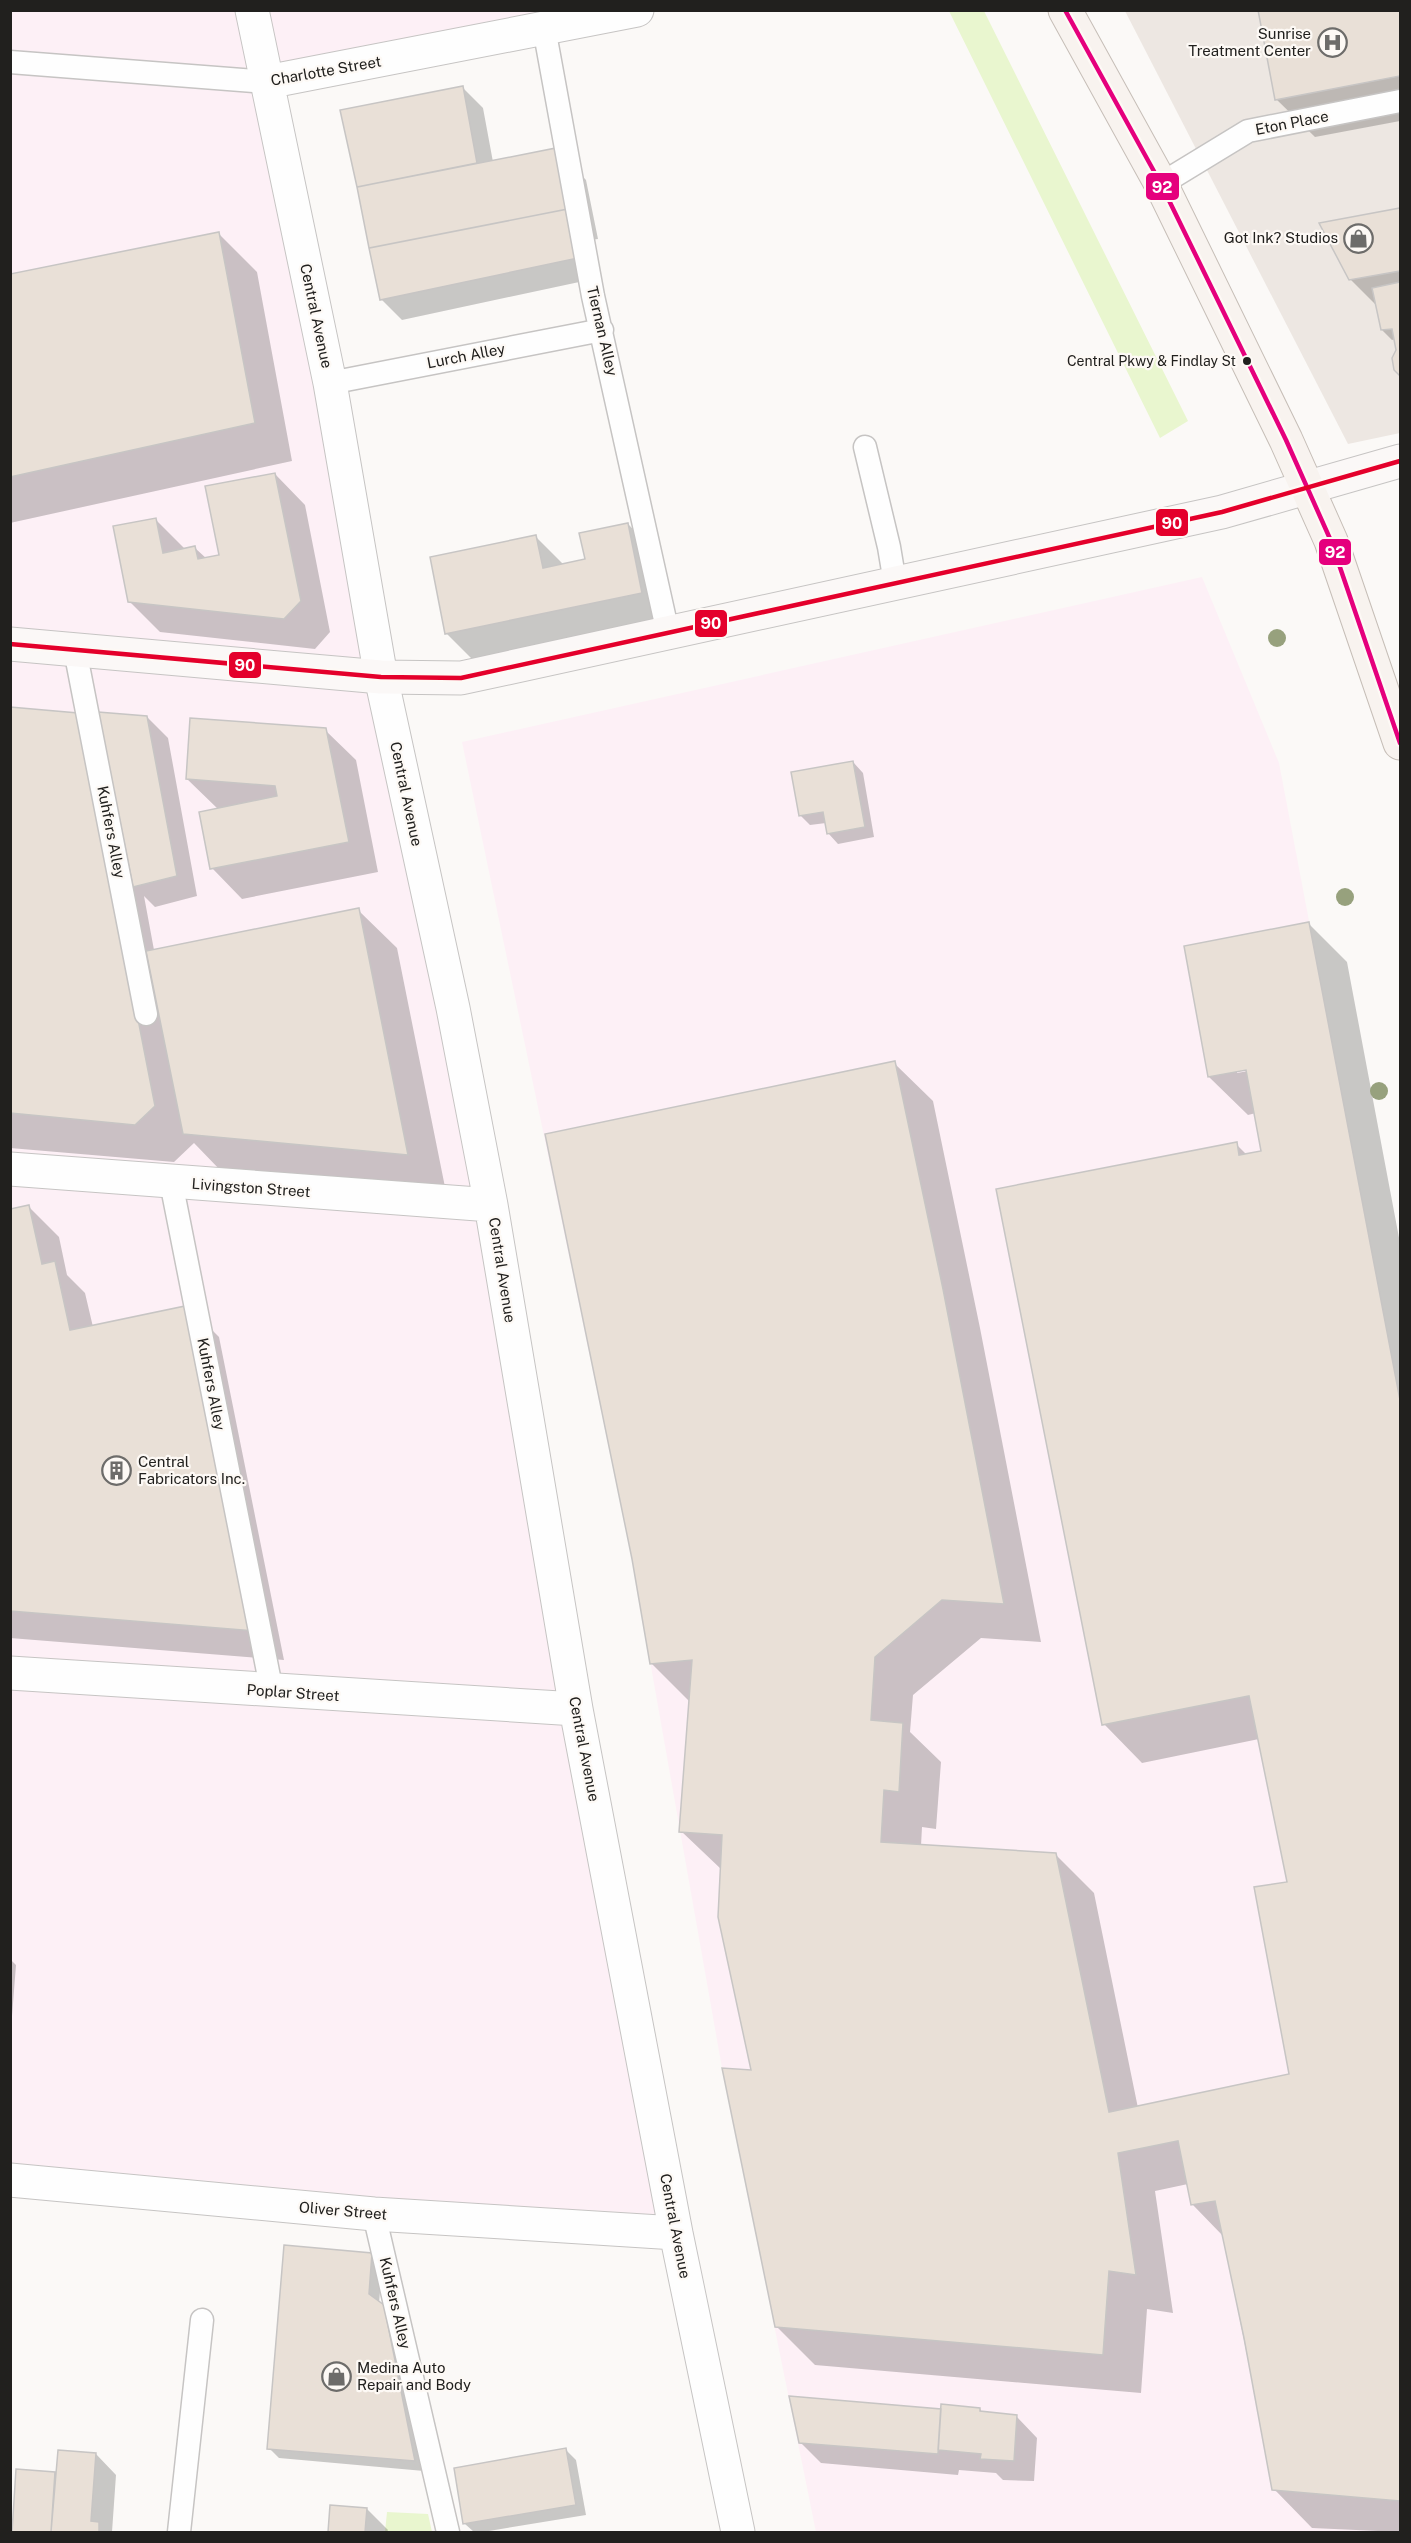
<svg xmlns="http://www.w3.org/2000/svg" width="1411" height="2543" font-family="'Public Sans',sans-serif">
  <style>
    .built { fill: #ede7e2 }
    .industrial { fill: #fdf0f6 }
    .green { fill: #e9f6cf }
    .shadow { fill: #0003; fill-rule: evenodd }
    .building { fill: #e9e0d7; stroke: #c7c5c4; stroke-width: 1.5 }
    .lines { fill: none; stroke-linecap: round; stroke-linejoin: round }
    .lane-casing { stroke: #c6c4c3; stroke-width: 25 }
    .street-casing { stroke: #c6c4c3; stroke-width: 35 }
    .secondary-casing { stroke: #c6c4c3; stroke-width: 35 }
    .primary-casing { stroke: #c6beb7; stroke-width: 35 }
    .lane { stroke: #fefefe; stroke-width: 22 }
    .street { stroke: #fefefe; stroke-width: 33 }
    .secondary { stroke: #fbf8f7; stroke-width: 33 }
    .primary { stroke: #f8f3ef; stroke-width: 33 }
    .bus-1-casing { stroke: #fdf9f5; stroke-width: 9 }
    .bus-2-casing { stroke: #fdf9f5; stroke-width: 9 }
    .bus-1 { stroke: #e5007d; stroke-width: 4.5 }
    .bus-2 { stroke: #e4002b; stroke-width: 4.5 }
    .tree { fill: #97a17d }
    .bus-dot { fill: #21201e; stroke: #fdf9f5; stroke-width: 2 }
    .labels { text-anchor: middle; stroke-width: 4.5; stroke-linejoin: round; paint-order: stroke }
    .bus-label { font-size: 14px; fill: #21201e; stroke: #fdf9f5; text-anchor: end }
    .poi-label { font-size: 15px; fill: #21201e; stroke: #fdf9f5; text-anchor: end }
    .street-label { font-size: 15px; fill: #21201e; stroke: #fdf9f5 }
    .line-badge { stroke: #fdf9f5; stroke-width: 2 }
    .badge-label { font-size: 16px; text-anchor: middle; font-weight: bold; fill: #fff }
  </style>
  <rect width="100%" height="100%" fill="#fbf9f7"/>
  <path class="built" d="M1125,11H1400V433L1348,444Z"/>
  <path class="industrial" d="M10,11H637L268,82L676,2233L11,2180Z
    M1202,577L1279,763L1400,1400V2532H816L722,2068L632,1559L462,742Z"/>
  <path class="green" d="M949,11H984L1188,421L1160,438Z
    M387,2512L428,2514L432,2532H385Z"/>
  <path class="shadow" d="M1260,10H1400V121L1315,137L1276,99Z
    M462,87L483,108L493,162L556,150L586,180L598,239L590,240L598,278L402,320L381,299L342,111Z
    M1400,210V375L1396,370L1398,350L1396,339L1392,340L1382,330L1377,306L1351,280L1321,224Z
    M219,234L257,272L292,461L10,523V276Z
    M275,474L305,505L330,632L315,649L160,632L129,601L155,519L186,550L195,548L207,559L221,556Z
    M628,524L658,555L672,623L477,664L447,634L536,537L564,565L586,561Z
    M10,709L147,717L168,738L197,896L155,907L144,896L154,950L358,910L397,948L446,1192L222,1172L194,1143L174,1162L10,1148Z
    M325,730L356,760L378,872L242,899L212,868L218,809L187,779Z
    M853,762L863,773L874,837L838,844L828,833L826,823L810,825L800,815Z
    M1309,924L1347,962L1400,1243V2532L1312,2528L1274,2489L1223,2236L1193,2205L1188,2184L1155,2191L1173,2313L1147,2309L1141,2393L815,2365L776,2326L753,2071L722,1870L681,1831L690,1702L652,1664L894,1063L933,1101L980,1328L1041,1642L981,1638L913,1695L910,1732L941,1762L936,1829L922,1827L921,1846L1056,1855L1094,1893L1138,2108L1291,2075L1288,1883L1259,1739L1142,1763L1104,1724L1236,1144L1247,1155L1263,1152L1256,1113L1248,1115L1209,1077ZM1237,1070H1254L1237,1073Z
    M29,1207L59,1237L67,1275L85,1293L93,1327L189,1307L219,1337L284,1660L10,1638V1211Z
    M10,1959L16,1965L10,2042Z
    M371,2254L382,2265L379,2304L393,2317L424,2471L279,2458L269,2448Z
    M980,2409L983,2413L1017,2417L1037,2438L1034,2481L1003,2480L996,2473L959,2470L958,2475L821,2463L800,2442L943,2410Z
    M565,2449L576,2460L586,2515L483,2532H474L465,2524Z
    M96,2454L116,2475L112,2532H13L18,2471L57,2473Z
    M332,2507L367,2509L388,2530L387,2532H330Z"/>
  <path class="building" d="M1258,10H1400V76L1275,100Z
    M463,86L477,163L357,187L340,110Z
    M556,148L568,209L369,248L357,187Z
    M1400,208V271L1349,280L1319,223Z
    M568,209L578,258L380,300L369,248Z
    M219,232L255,423L10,477V274Z
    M1400,282V376L1394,370L1392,358L1396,350L1392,329L1381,330L1372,288Z
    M275,473L301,601L284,619L128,602L113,526L156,518L163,553L195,546L198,559L219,555L205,486Z
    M628,523L642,593L445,634L430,557L536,535L543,568L585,559L579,533Z
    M10,707L78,713L155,1106L135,1125L10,1113Z
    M98,712L147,716L177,876L133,887Z
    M190,718L326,728L349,842L210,869L199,812L277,796L275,786L186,779Z
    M853,761L865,827L827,834L823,812L799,816L791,772Z
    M359,908L408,1155L183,1134L146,951Z
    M1309,922L1400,1400V2501L1272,2490L1244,2338L1215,2201L1191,2205L1178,2141L1118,2153L1136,2275L1109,2271L1103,2355L775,2327L722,2068L751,2070L718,1917L722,1835L679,1832L692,1660L650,1664L632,1559L545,1134L895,1061L943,1289L1004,1604L942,1600L875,1657L871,1720L903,1723L899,1792L884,1790L881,1842L1056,1853L1109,2112L1289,2074L1254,1887L1287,1882L1249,1696L1102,1725L996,1189L1237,1142L1239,1155L1261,1151L1246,1070L1208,1077L1184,946Z
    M29,1205L42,1264L55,1261L70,1330L190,1305L255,1631L10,1611V1209Z
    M284,2245L372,2253L369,2294L384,2305L415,2461L267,2449Z
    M789,2396L941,2409L938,2454L799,2443Z
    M941,2404L980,2408V2411L1017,2415L1014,2461L980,2459L981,2454L938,2450Z
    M566,2448L576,2505L463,2524L454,2468Z
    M58,2450L96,2453L91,2521L99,2522V2532H51Z
    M16,2469L55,2472L51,2532H12Z
    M330,2505L367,2508L365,2532H328Z"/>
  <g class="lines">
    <defs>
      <path id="lane" d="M544,28L593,296L668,633
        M10,62L267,82
        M1161,184L1248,131L1400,101
        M330,383L602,330
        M865,447L889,547L895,583
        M75,650L146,1014
        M171,1182L272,1692
        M374,2214L448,2532
        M179,2532L202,2320"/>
      <path id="street" d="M252,10L330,383L381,677L453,1008L491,1205L576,1709L676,2233L738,2532
        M267,82L637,10
        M10,1169L491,1205
        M10,1673L576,1709
        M10,2180L374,2214L676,2233"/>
      <path id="secondary" d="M10,644L381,677L461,678L1222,512L1400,461"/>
      <path id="primary" d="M1065,10L1161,184L1286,440L1331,541L1400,743"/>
    </defs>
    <use href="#lane" class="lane-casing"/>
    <use href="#street" class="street-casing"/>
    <use href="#secondary" class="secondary-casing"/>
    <use href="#primary" class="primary-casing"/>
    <use href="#lane" class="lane"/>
    <use href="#street" class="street"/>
    <use href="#secondary" class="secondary"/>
    <use href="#primary" class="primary"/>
    <defs>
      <path id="bus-1" d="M1065,10L1161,184L1286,440L1331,541L1400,743"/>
      <path id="bus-2" d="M10,644L381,677L461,678L1222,512L1400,461"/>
    </defs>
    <use href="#bus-1" class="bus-1-casing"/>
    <use href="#bus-2" class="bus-2-casing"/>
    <use href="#bus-1" class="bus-1"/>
    <use href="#bus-2" class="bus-2"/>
  </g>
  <g class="tree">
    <circle cx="1277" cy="638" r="9"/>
    <circle cx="1345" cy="897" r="9"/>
    <circle cx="1379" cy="1091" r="9"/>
  </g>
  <defs>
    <symbol id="hospital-ring" viewBox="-11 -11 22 22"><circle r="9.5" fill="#fdf9f5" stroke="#6d6c6a" stroke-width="1.5"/><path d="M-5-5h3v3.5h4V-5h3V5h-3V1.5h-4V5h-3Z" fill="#6d6c6a"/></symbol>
    <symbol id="shop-ring" viewBox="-11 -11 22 22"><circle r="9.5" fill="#fdf9f5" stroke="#6d6c6a" stroke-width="1.5"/><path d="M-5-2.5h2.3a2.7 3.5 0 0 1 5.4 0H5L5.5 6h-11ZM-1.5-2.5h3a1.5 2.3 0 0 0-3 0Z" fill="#6d6c6a"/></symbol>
    <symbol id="building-ring" viewBox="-11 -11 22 22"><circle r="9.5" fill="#fdf9f5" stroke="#6d6c6a" stroke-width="1.5"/><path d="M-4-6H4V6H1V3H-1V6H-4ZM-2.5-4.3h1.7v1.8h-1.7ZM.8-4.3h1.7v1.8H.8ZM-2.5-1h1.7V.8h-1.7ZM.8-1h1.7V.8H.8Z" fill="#6d6c6a"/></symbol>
  </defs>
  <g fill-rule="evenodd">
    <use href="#hospital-ring" x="1316" y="26" width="33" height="33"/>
    <use href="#shop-ring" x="1342" y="222" width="33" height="33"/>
    <use href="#building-ring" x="100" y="1454" width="33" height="33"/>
    <use href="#shop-ring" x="320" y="2360" width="33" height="33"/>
  </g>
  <circle class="bus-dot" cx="1247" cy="361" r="5"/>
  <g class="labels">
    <g class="bus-label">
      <text x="1236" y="366">Central Pkwy &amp; Findlay St</text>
    </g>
    <g class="poi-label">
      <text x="1311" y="39">Sunrise<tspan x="1311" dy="17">Treatment Center</tspan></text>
      <text x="1338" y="243">Got Ink? Studios</text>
      <text x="138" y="1467" text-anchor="start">Central<tspan x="138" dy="17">Fabricators Inc.</tspan></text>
      <text x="357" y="2373" text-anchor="start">Medina Auto<tspan x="357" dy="17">Repair and Body</tspan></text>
    </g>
    <g class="street-label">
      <text transform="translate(326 71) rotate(-10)" y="5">Charlotte Street</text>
      <text transform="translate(1292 123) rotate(-11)" y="5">Eton Place</text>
      <text transform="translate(316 316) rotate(78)" y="5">Central Avenue</text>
      <text transform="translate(602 331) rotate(77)" y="5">Tiernan Alley</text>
      <text transform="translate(466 356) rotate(-11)" y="5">Lurch Alley</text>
      <text transform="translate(406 794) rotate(78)" y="5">Central Avenue</text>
      <text transform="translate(111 832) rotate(79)" y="5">Kuhfers Alley</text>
      <text transform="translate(251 1188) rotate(4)" y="5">Livingston Street</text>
      <text transform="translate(502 1270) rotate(81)" y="5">Central Avenue</text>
      <text transform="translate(211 1384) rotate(79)" y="5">Kuhfers Alley</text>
      <text transform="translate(293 1693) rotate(4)" y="5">Poplar Street</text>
      <text transform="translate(584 1749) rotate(79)" y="5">Central Avenue</text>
      <text transform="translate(343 2211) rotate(5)" y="5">Oliver Street</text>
      <text transform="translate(675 2226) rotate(79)" y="5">Central Avenue</text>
      <text transform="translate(395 2303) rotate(77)" y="5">Kuhfers Alley</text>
    </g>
  </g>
  <g class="line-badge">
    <rect x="1145" y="172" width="35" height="29" rx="6" fill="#e5007d"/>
    <rect x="1155" y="508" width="34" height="29" rx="6" fill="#e4002b"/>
    <rect x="1318" y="538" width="34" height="28" rx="6" fill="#e5007d"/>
    <rect x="694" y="609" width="34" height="29" rx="6" fill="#e4002b"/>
    <rect x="228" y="651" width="34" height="28" rx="6" fill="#e4002b"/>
  </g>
  <g class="badge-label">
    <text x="1162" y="193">92</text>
    <text x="1172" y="529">90</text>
    <text x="1335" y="558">92</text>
    <text x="711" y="629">90</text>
    <text x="245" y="671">90</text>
  </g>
  <rect width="1411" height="2543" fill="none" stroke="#21201e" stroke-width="24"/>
</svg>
